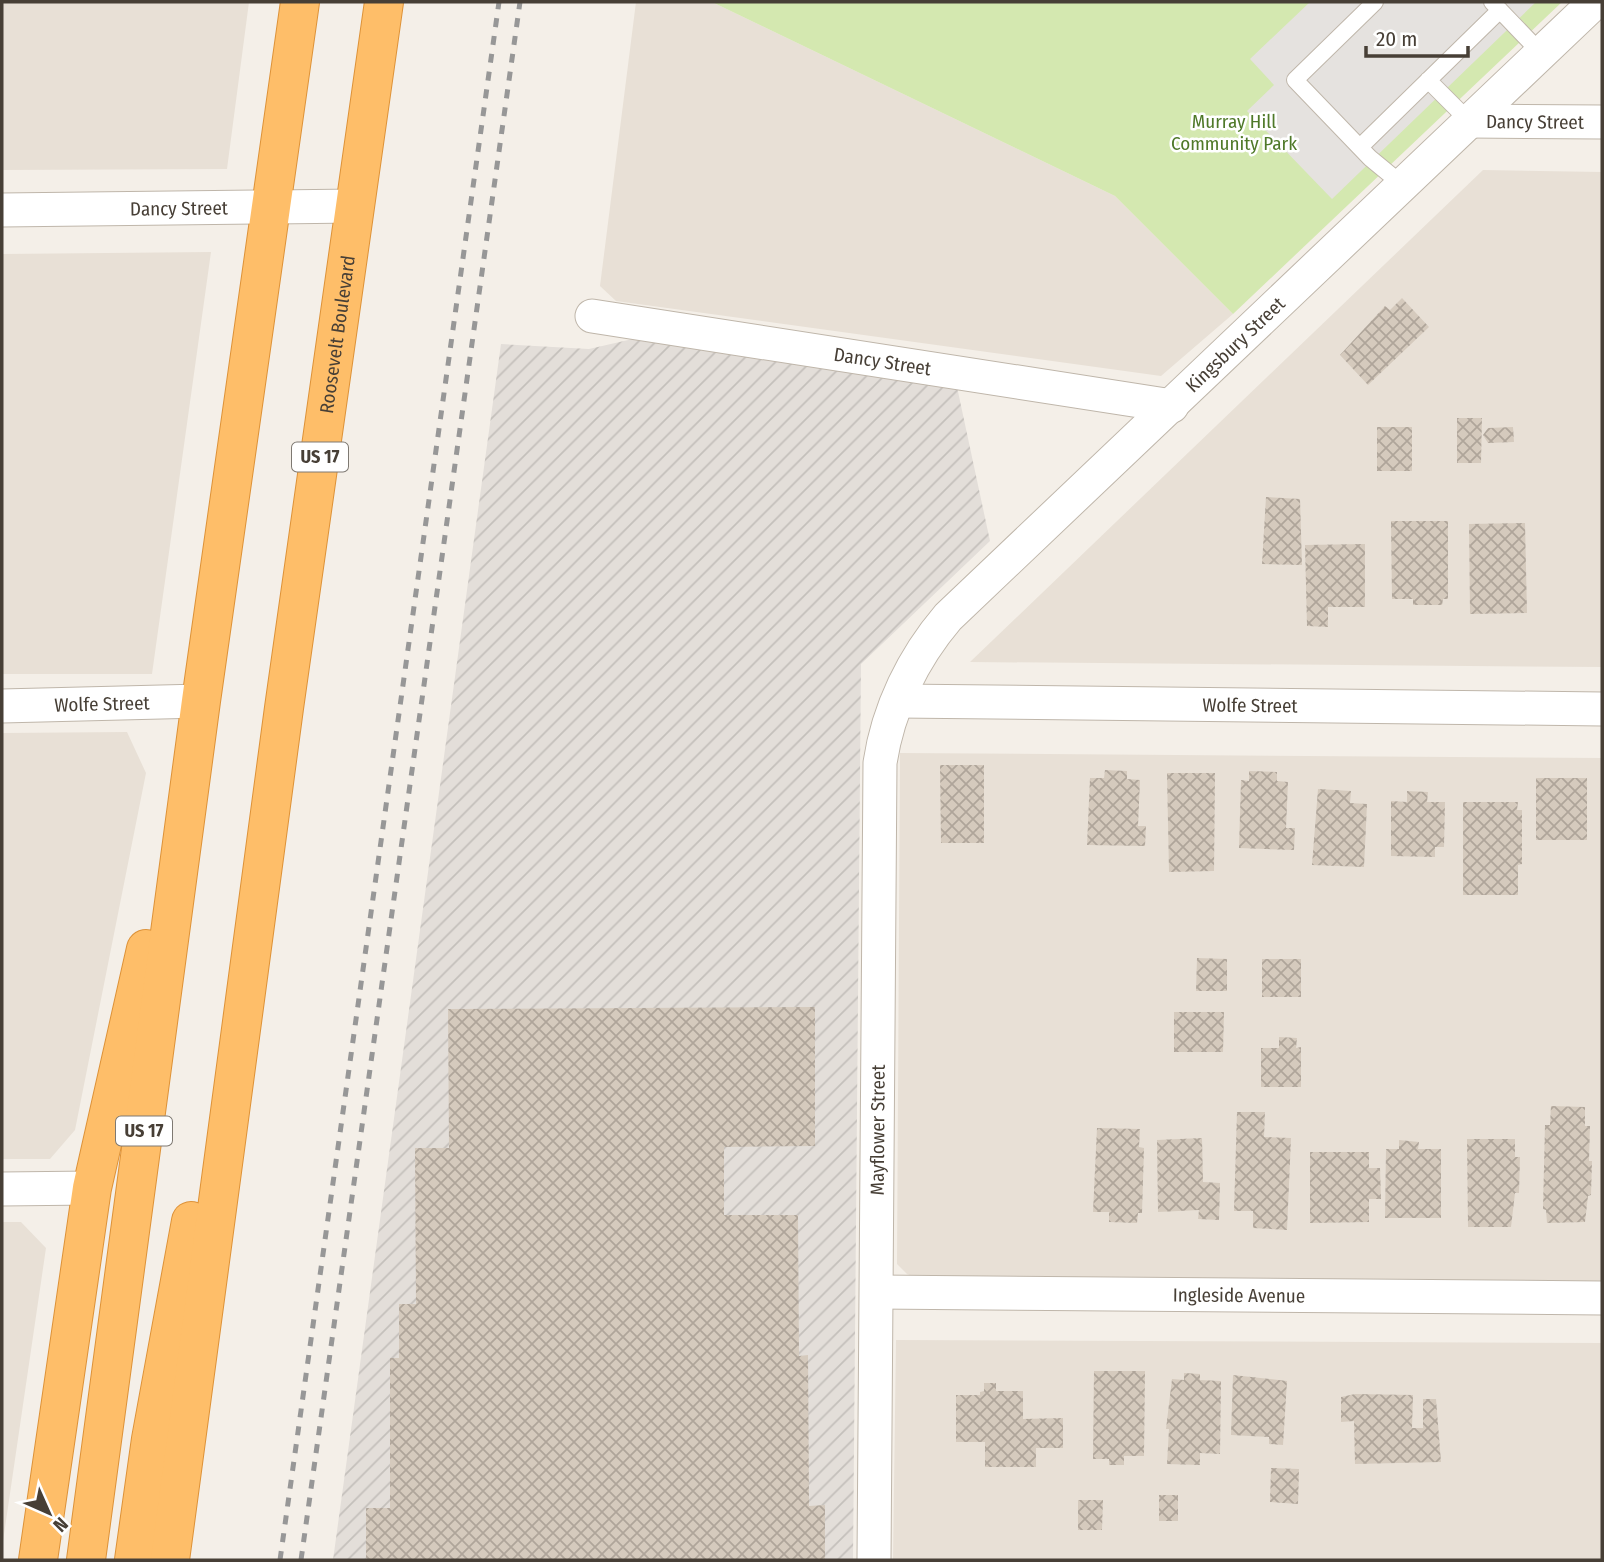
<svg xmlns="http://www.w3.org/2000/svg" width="1604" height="1562" font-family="'Fira Sans Condensed',sans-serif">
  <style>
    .residential { fill: #e8e0d6 }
    .industrial { fill: url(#industrial-furrows) }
    .green { fill: #d4e8b0 }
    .parking { fill: #e5e2df }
    .building { fill: url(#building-cross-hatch) }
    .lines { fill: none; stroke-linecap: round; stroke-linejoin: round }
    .lane-casing { stroke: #bfb6aa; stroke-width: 18 }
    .street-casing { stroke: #bfb6aa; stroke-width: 35 }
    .highway-casing { stroke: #dd9238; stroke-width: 40 }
    .lane { stroke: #fff; stroke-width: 16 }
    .street { stroke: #fff; stroke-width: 33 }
    .highway { stroke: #febe69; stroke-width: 38 }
    .rail { stroke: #979797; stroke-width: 5; stroke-dasharray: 9 9; stroke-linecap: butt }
    .labels { text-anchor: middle; stroke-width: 5; stroke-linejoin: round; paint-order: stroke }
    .shield { fill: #fff; stroke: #7e7972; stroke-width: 2 }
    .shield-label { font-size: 18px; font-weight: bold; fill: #473f36 }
    .park-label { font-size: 19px; fill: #4f7929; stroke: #fff }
    .street-label { font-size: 19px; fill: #473f36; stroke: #fff }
  </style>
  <defs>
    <pattern id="industrial-furrows" width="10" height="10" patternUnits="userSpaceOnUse" patternTransform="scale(1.75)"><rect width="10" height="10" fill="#e3ded9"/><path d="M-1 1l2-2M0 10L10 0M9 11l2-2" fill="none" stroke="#c4c0bb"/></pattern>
    <pattern id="building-cross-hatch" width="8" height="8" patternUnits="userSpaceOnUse" patternTransform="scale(1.75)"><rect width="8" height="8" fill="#d5cabd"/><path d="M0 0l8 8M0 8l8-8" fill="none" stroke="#afa59a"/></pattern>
  </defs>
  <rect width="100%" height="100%" fill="#f4efe8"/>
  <path class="residential" d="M2,2H249L227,169L2,170Z
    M636,2H712L1115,196L1233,314L1161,376L616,301L600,286Z
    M1483,170L1602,172V667L970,662Z
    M211,252L152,674H2V254Z
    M127,732L146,773L75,1130L50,1159H2V733Z
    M900,753L1602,758V1282L918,1279L907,1274L897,1264Z
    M2,1222H21L46,1248L2,1548Z
    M896,1340L1602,1343V1560H893Z"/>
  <path class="industrial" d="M637,338L957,387L990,541L861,664L853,1560H333L501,344L589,349Z"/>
  <path class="green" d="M712,2H1562L1233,314L1115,196Z"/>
  <path class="parking" d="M1310,2H1536L1332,199L1247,111L1274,85L1250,59Z"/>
  <path class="building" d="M1402,298L1429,327L1368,385L1340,355L1385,306L1390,310Z
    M1457,418H1482L1481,463H1457Z
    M1377,427H1412V471H1377Z
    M1513,427L1514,442L1488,443L1483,435L1488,428Z
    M1266,497L1300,499L1302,565L1262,564Z
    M1391,521H1448V599H1443L1442,605H1413V599H1392Z
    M1525,523L1527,613L1470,614L1469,524Z
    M1365,544V607H1328V627L1307,626L1305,545Z
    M940,765H984V843H941Z
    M1105,770L1127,771V779L1140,780L1138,826H1146L1145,846L1087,845L1090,778H1104Z
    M1249,771L1277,772V781L1288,782L1286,828H1295L1294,850L1239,848L1241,780L1249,781Z
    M1167,773H1215L1214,871L1169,872Z
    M1536,778H1587V840H1536Z
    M1318,789L1351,791L1350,803L1367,804L1364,867L1312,865Z
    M1407,791L1428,792L1427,802H1445L1444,847H1435V857L1391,856V801L1407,802Z
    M1463,802H1518L1517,810H1522V864L1518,865V895H1463Z
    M1197,958L1227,959V991H1196Z
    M1262,959H1301V997H1262Z
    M815,1007V1146L724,1147V1215H798L799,1356L808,1355L809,1506L825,1505V1560H366V1508H390V1358H399V1304H416L415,1148H449L448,1009Z
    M1174,1012H1224L1223,1052H1174Z
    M1279,1037L1297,1038L1296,1048L1301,1047V1087H1261V1048H1279Z
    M1551,1106L1585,1107V1126H1590L1589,1161H1592L1591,1195L1588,1196L1585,1222L1547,1223L1546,1210L1543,1209L1545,1125H1550Z
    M1237,1112H1265L1264,1137L1291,1138L1287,1230L1253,1228V1211H1234Z
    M1097,1128L1140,1129L1139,1147L1144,1148L1142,1213H1138L1137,1223L1109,1222V1212H1093Z
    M1202,1138L1203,1182L1220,1183L1219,1220L1198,1219L1199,1210L1158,1212L1157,1140Z
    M1467,1139H1515V1157H1520L1519,1193H1515L1511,1227H1468Z
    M1399,1140L1419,1142L1418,1149H1441V1218H1385L1386,1149H1399Z
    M1310,1152H1369V1168H1380L1381,1199H1369V1222L1310,1223Z
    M1094,1371H1145L1144,1456H1124V1465H1109V1459H1093Z
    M1184,1373L1200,1374V1380L1221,1381L1220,1454L1200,1453V1465L1167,1464L1169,1429H1166L1172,1379L1184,1380Z
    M1233,1375L1287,1381L1283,1445L1269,1444V1437L1231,1435Z
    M984,1383H996V1391H1023V1419L1063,1418V1448H1036V1467H985V1442H956V1395H980V1392L984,1391Z
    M1355,1394L1413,1395L1412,1428H1423V1399H1436L1441,1462L1355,1464L1354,1421L1341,1422V1397Z
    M1271,1468L1299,1469L1298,1504L1270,1502Z
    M1159,1495H1178V1521H1159Z
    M1078,1500H1103L1102,1530H1078Z"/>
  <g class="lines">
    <defs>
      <path id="lane" d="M1375,2L1295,80L1370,158L1404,186
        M1492,2L1541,53
        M1428,80L1469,121
        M1360,147L1500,10"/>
      <g id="street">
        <path id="s1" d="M1469,121L1602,122"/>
        <path id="s2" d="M2,210L355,206"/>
        <path id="s3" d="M592,316L1172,406"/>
        <path id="s4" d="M898,701L1602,709"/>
        <path id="s5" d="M2,706L201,701"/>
        <path d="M2,1189L92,1188"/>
        <path id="s6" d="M877,1292L1602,1298"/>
        <path id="s7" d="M874,1560L880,763C888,709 913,658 948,617L1595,2"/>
      </g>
      <g id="highway">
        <path d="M38,1560L92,1188L146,949"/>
        <path d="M86,1560L201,701L300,2"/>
        <path d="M134,1560L151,1439L191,1221"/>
        <path id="s8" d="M170,1560L284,708L384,2"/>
      </g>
    </defs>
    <use href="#lane" class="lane-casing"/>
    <use href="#street" class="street-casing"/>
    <use href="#highway" class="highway-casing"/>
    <use href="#lane" class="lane"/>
    <use href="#street" class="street"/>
    <use href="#highway" class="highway"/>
    <path class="rail" d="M280,1560L499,2
      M301,1560L520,2"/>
  </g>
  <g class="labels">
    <g class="shield">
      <rect x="292" y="442.5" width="56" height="29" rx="5"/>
      <rect x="116" y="1116.5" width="56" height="29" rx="5"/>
    </g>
    <g class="shield-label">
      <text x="320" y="463">US 17</text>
      <text x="144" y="1137">US 17</text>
    </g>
    <g class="park-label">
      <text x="1234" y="128">Murray Hill<tspan x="1234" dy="22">Community Park</tspan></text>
    </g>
    <g class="street-label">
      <text dy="7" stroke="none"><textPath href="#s1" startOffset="66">Dancy Street</textPath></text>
      <text dy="7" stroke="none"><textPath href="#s2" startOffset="177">Dancy Street</textPath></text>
      <text dy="7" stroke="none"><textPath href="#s8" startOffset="1237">Roosevelt Boulevard</textPath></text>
      <text dy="7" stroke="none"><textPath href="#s7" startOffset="1356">Kingsbury Street</textPath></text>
      <text dy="7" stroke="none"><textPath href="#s3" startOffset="294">Dancy Street</textPath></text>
      <text dy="7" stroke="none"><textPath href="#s5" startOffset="100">Wolfe Street</textPath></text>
      <text dy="7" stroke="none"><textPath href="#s4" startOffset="352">Wolfe Street</textPath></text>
      <text dy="7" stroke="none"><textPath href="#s7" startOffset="430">Mayflower Street</textPath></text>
      <text dy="7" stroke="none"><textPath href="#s6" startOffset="362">Ingleside Avenue</textPath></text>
    </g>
  </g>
  <rect width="1604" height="1562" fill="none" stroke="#473f36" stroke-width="7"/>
  <g transform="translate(49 1513) rotate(135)" stroke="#ffffff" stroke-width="5" paint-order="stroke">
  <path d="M0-5L12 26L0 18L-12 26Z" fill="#473f36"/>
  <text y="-10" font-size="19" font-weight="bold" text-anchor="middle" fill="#473f36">N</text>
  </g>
  <path d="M1366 46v10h102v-10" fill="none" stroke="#473f36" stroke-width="3.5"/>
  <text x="1376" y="46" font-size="21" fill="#473f36" stroke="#ffffff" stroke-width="5" paint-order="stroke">20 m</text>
</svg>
